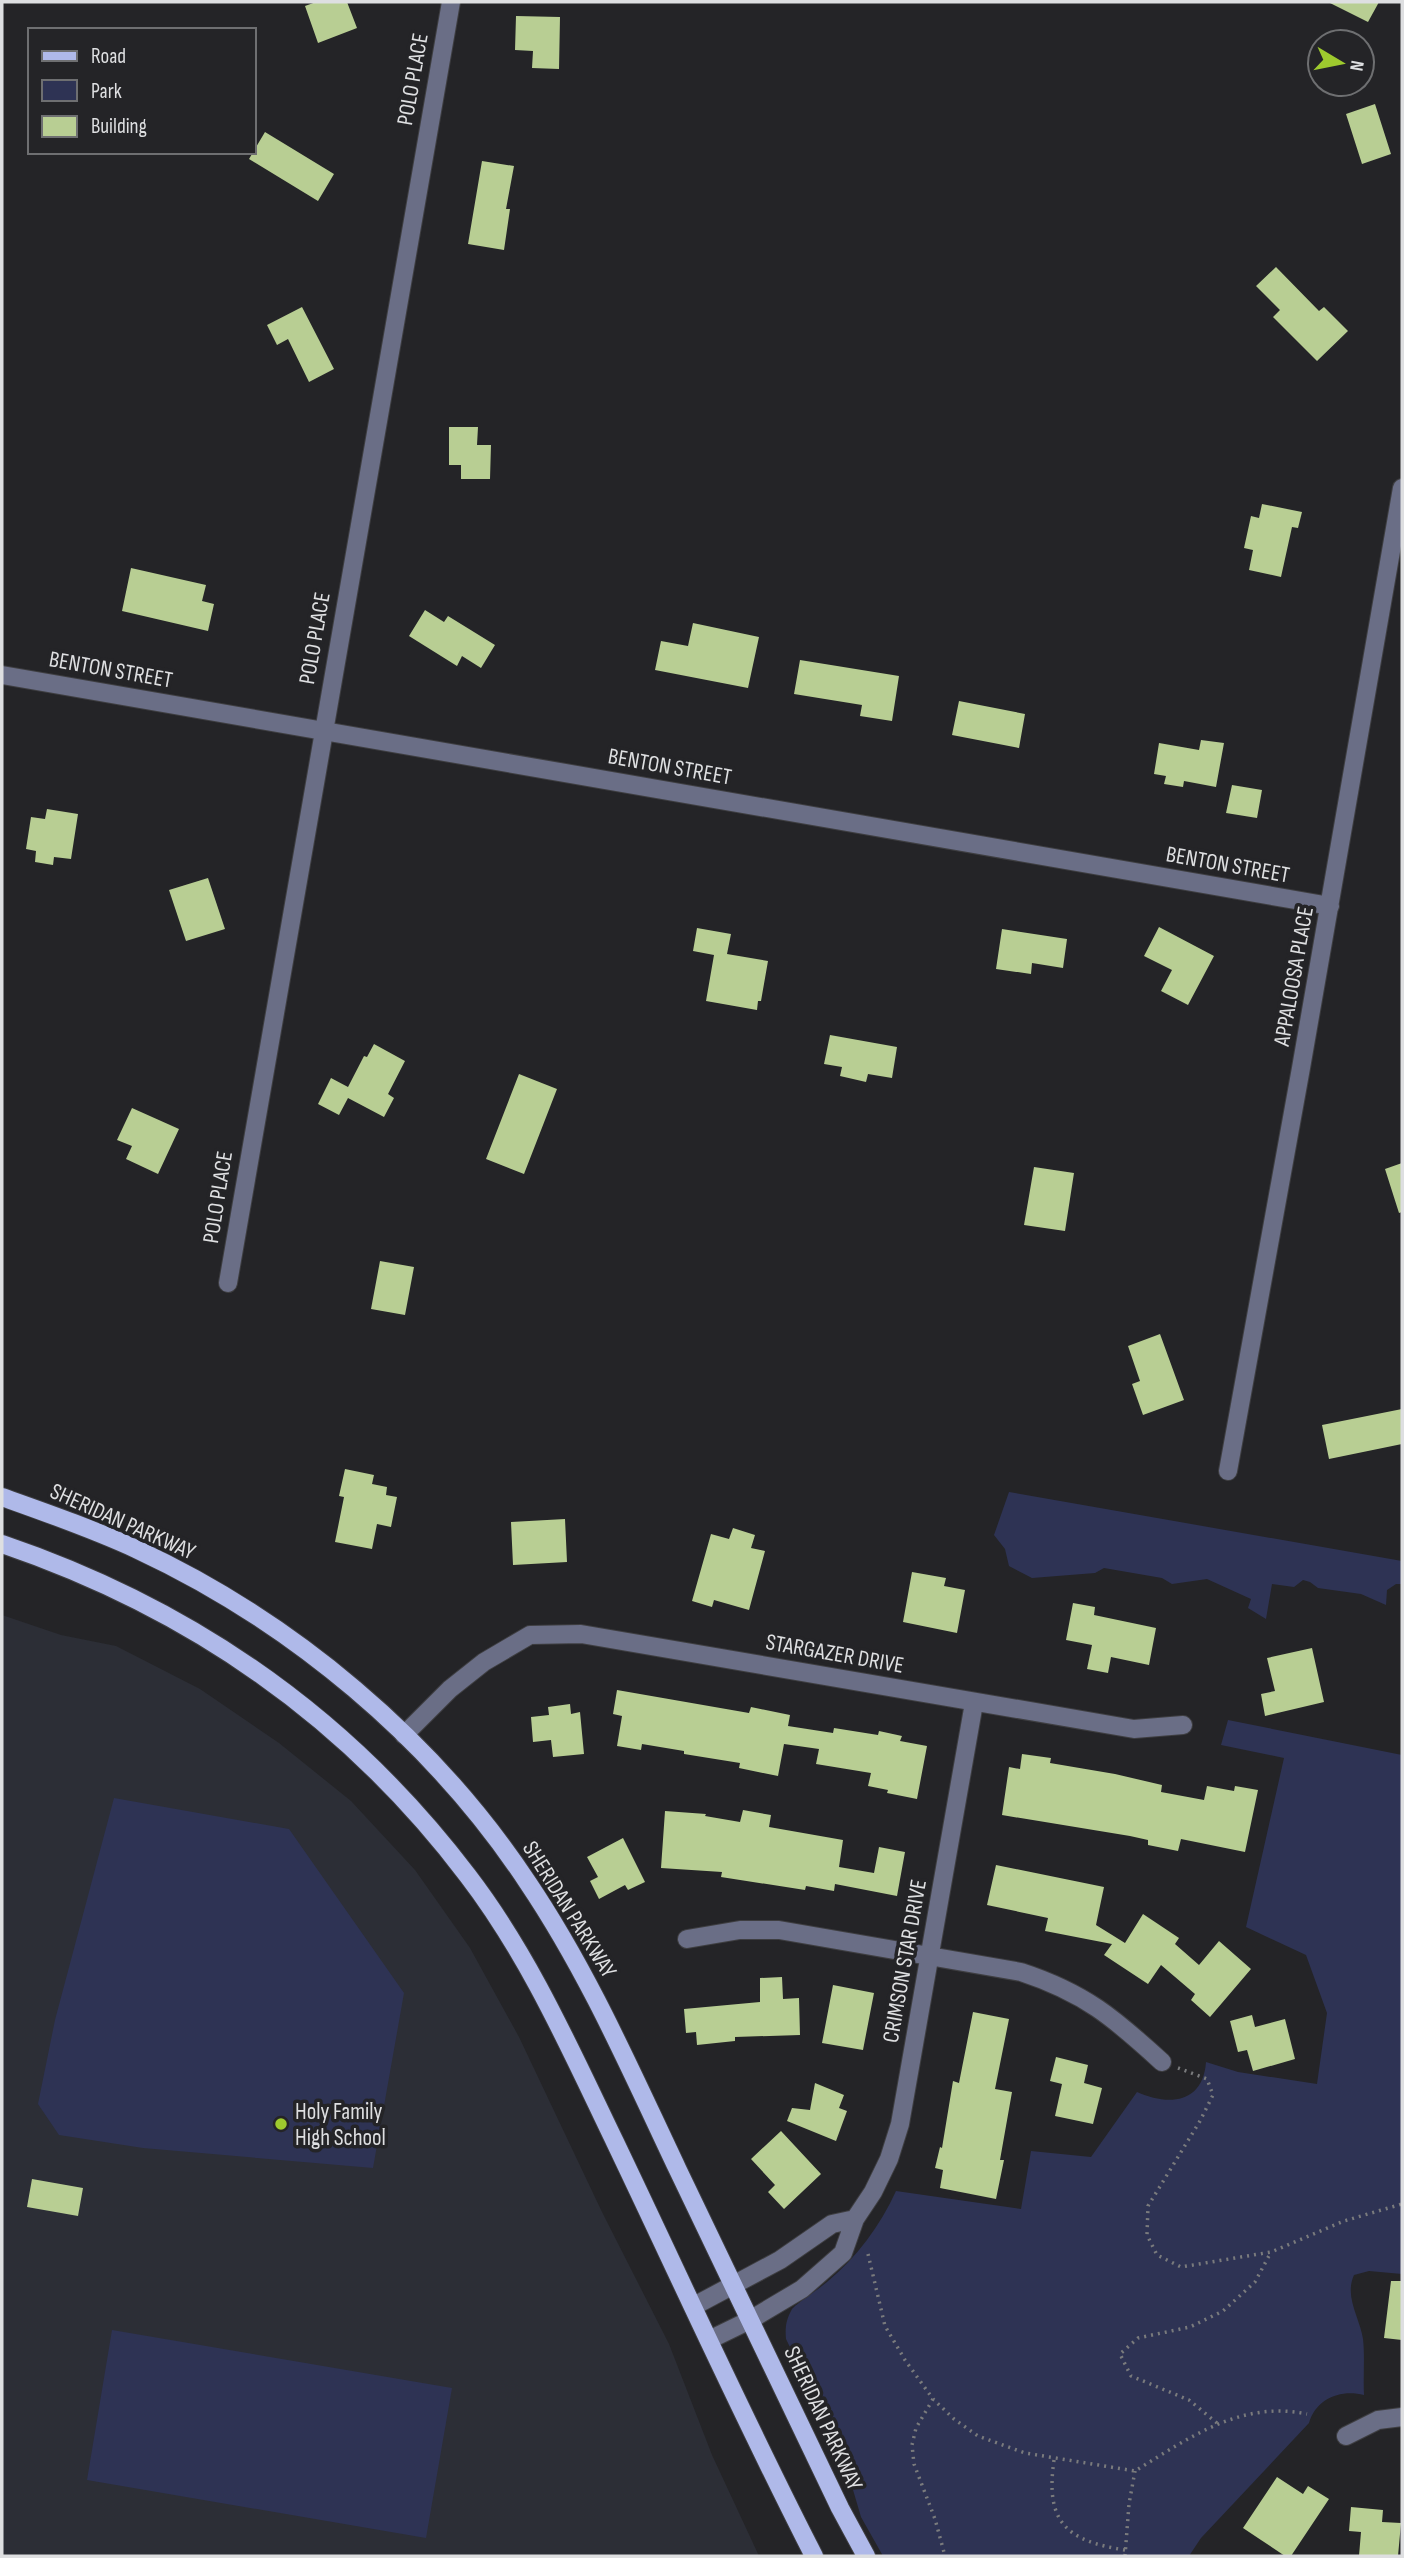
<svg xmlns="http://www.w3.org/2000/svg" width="1404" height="2558" font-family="'Sofia Sans Condensed',sans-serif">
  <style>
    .built { fill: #2c2e36 }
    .green { fill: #2e3354 }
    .building { fill: #b8ce93 }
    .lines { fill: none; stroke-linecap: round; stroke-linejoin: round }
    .minor-casing { stroke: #3e3e41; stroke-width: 20 }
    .major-casing { stroke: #3e3e41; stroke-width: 20 }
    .path { stroke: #7a7b7d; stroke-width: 3.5; stroke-dasharray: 2 5; stroke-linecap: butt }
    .minor { stroke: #6a6e86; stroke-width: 18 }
    .major { stroke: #afb9e9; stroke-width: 18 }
    .poi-dot { fill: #9eca2e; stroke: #242427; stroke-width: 2.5 }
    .labels { text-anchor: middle; stroke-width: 7; stroke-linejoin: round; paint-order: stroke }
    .street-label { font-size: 23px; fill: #dedfe1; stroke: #242427 }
    .poi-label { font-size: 23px; fill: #dedfe1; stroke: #242427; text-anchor: start }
  </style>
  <rect width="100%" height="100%" fill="#242427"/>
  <path class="built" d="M2,1615L61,1635L116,1646L200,1689L279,1743L351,1801L415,1870L470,1948L519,2037L602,2212L669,2344L712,2455L759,2556H2Z"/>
  <path class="green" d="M1009,1492L1402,1561V1584H1396L1387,1590L1386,1605L1361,1594L1318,1588L1310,1582L1303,1580L1294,1587L1272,1584L1266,1619L1248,1608L1251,1599L1207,1579L1172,1584L1162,1578L1104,1568L1095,1573L1032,1578L1009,1566L1005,1549L994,1535Z
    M1228,1720L1402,1755V2274L1369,2271L1354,2275C1344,2297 1360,2318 1363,2339C1365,2357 1363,2377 1364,2395C1340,2389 1316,2399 1309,2423L1201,2538L1189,2556H883L861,2517L851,2483L829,2427L786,2339C785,2327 786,2320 792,2309C802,2299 815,2292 827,2282C857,2257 880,2226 896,2191L1021,2209L1031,2151L1091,2157L1137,2092C1168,2106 1203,2104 1206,2062L1238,2072L1317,2084L1327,2013L1306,1955L1246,1927L1284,1758L1221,1745Z
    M114,1798L289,1829L404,1993L373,2168L143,2148L59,2135L38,2104L55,2020Z
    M112,2330L452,2388L426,2538L87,2480Z"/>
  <path class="building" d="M316,2H347L357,28L318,43L305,6Z
    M1328,2H1379L1368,22Z
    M516,16L560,17L559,69L532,68L533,51L515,50Z
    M1375,104L1391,154L1362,164L1346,114Z
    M265,132L334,174L318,201L249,159Z
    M482,161L514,166L506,209H510L504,250L468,244Z
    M1276,267L1319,311L1324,307L1348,331L1317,361L1273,317L1280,310L1256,286Z
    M302,307L334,369L309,382L288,339L277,345L267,325Z
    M449,427H478L477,445H491L490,479H461V465H449Z
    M1262,504L1302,512L1298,528L1292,527L1281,577L1249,570L1253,550L1244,548L1251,516L1259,518Z
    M131,568L206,585L202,601L214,604L208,631L122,611Z
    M425,610L444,622L448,616L495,645L481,668L462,656L457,666L409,636Z
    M693,623L759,637L748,688L655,670L661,641L688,646Z
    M800,660L899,676L892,721L860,716L862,705L794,694Z
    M959,701L1025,714L1019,748L952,735Z
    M1201,740L1224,743L1216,787L1184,781L1183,787L1164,784L1166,776L1154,774L1159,743L1199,750Z
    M1232,785L1262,790L1257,818L1226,813Z
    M47,809L78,814L71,859L54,857L53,865L35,862L36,851L26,849L31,817L45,819Z
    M208,878L225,929L186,941L169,890Z
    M1159,927L1214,956L1188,1005L1161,991L1172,970L1144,956Z
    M697,928L731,934L727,954L768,961L761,1001H758L757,1010L706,1001L714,955L693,951Z
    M1002,929L1067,939L1063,968L1032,963L1031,974L996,969Z
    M830,1035L897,1047L892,1078L868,1074L866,1082L840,1076L842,1067L824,1064Z
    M374,1044L405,1061L388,1094L394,1098L384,1117L348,1098L339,1115L318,1104L331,1078L348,1087L364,1056L367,1057Z
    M519,1074L557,1089L524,1174L486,1159Z
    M132,1108L179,1129L158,1174L126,1159L132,1146L117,1140Z
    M1402,1163V1212L1399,1213L1385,1169Z
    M1034,1167L1074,1173L1065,1231L1024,1225Z
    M380,1261L414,1267L405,1315L371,1309Z
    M1160,1334L1184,1400L1143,1415L1132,1384L1140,1381L1128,1346Z
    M1402,1409V1444L1329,1459L1322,1425Z
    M345,1469L374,1475L372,1484L387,1487L386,1495L397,1497L391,1527L377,1524L372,1549L335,1542L344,1497L339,1496Z
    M565,1519L567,1562L513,1565L511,1522Z
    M733,1528L755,1535L751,1548L765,1551L749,1610L714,1600L712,1607L692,1601L711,1534L729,1539Z
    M912,1572L946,1578L944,1586L965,1590L957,1633L903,1622Z
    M1073,1603L1095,1607L1094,1615L1156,1628L1149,1665L1111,1657L1108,1673L1087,1669L1092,1645L1066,1640Z
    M1312,1648L1324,1702L1265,1716L1261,1694L1275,1691L1267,1658Z
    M617,1690L749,1713L751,1707L790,1715L788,1726L833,1733L834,1728L878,1735L879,1731L902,1736L900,1741L927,1746L917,1799L887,1793L888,1790L868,1786L871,1773L816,1764L819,1749L784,1744L778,1776L739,1768L740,1763L684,1754V1751L642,1744L641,1750L617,1746L622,1716L613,1714Z
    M570,1704L571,1714L580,1712L584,1754L553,1757L551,1740L533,1742L531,1717L549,1715L548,1707Z
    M1022,1754L1051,1758L1050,1763L1115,1774L1162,1785L1161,1792L1204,1800L1207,1786L1234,1791L1235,1786L1258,1790L1245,1852L1181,1839L1178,1851L1148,1845V1840L1130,1836L1002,1815L1009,1767L1020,1769Z
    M743,1810L771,1815L769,1827L843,1840L839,1867L874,1873L879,1847L905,1852L897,1896L835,1884L834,1891L806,1886L805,1890L721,1877L722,1872L661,1868L665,1811L706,1814L705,1816L740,1822Z
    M623,1838L645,1882L628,1890L625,1885L599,1899L590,1881L598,1877L587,1857Z
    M996,1865L1104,1887L1096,1925L1125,1943L1143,1914L1179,1938L1175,1944L1199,1965L1219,1941L1251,1969L1210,2017L1191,2000L1195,1994L1161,1965L1148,1984L1104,1955L1112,1944L1045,1931L1048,1918L987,1905Z
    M782,1977L783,1999L799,1998L800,2035L735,2037V2041L697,2045L696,2032L686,2033L684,2009L760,2002V1978Z
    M833,1985L874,1993L863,2050L822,2043Z
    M973,2012L1009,2019L995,2089L1012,2092L1000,2160H1004L996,2199L940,2188L943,2170L935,2168L940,2147L942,2148L953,2081L959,2083Z
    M1252,2015L1255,2027L1285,2019L1295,2059L1253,2071L1247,2050L1238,2052L1230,2021Z
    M1056,2057L1088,2065L1084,2083L1102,2088L1093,2124L1055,2116L1062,2084L1050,2081Z
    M815,2083L844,2095L839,2108L847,2111L836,2141L787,2121L792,2108L810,2110Z
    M781,2131L821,2174L784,2209L768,2192L775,2185L751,2159Z
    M32,2179L83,2188L78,2216L27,2207Z
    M1391,2281H1402V2340L1384,2338Z
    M1277,2477L1303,2494L1308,2486L1329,2499L1291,2556H1285L1243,2528Z
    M1351,2507L1383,2510L1382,2522L1401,2523L1398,2556H1359L1361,2532L1349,2531Z"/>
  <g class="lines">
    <defs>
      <path id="minor" d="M2,675L1330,906
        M228,1283L451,2
        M1228,1471L1301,1068L1402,488
        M404,1735L450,1689L484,1662L530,1635L581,1634L1134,1729L1183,1725
        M687,1939L740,1930H779L1021,1972C1085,1993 1114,2018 1162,2062
        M694,2306L780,2260L832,2224L855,2219
        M709,2340L750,2320L802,2289L843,2253L855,2219L873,2192L889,2159L900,2124L974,1703
        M1346,2436L1378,2420L1402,2417"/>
      <path id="major" d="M2,1497C47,1513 93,1529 136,1549C291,1621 433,1739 528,1883C588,1972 631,2071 677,2168C731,2282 786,2395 840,2508L866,2556
        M2,1544C190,1608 347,1716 468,1876C530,1957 571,2051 615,2142C681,2280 744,2420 814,2556"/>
    </defs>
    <use href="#minor" class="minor-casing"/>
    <use href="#major" class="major-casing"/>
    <path class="path" d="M1178,2068L1207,2079L1213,2095L1200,2121L1148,2206L1147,2235L1157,2255L1181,2267L1271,2252L1344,2221L1402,2204
      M868,2254L885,2326L905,2360L933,2399L954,2419L978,2436L1025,2453L1135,2471C1189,2438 1241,2400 1307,2414
      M933,2399L916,2428L912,2445L914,2464L935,2519L945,2556
      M1217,2423L1189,2400L1131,2376L1120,2354L1138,2338L1190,2327L1223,2311L1255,2282L1271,2252
      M1054,2460C1045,2522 1066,2541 1125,2550
      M1125,2556L1129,2504L1135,2471"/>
    <use href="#minor" class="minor"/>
    <use href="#major" class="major"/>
  </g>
  <circle class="poi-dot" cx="281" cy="2124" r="7"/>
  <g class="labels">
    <g class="street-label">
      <text transform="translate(412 79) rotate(-80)" y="8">POLO PLACE</text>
      <text transform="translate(314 638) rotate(-80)" y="8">POLO PLACE</text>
      <text transform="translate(111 669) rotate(10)" y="8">BENTON STREET</text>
      <text transform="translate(670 766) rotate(10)" y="8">BENTON STREET</text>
      <text transform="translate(1228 864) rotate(10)" y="8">BENTON STREET</text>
      <text transform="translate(1293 976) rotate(-80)" y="8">APPALOOSA PLACE</text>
      <text transform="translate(217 1197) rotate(-81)" y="8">POLO PLACE</text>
      <text transform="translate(123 1521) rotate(24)" y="8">SHERIDAN PARKWAY</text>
      <text transform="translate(835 1653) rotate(10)" y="8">STARGAZER DRIVE</text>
      <text transform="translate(570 1909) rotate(58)" y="8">SHERIDAN PARKWAY</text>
      <text transform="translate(904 1961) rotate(-80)" y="8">CRIMSON STAR DRIVE</text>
      <text transform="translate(824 2418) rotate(65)" y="8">SHERIDAN PARKWAY</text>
    </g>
    <g class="poi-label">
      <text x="295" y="2119">Holy Family<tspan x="295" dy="26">High School</tspan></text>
    </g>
  </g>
  <rect width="1404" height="2558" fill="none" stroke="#dedfe1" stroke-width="7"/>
  <rect x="28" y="28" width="228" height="126" fill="#242427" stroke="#6e6f71" stroke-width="2"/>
  <rect x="42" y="51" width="35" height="10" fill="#afb9e9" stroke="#6e6f71" stroke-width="2"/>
  <text x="91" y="63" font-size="21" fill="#dedfe1">Road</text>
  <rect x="42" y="80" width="35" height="21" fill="#2e3354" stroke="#6e6f71" stroke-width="2"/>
  <text x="91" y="98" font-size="21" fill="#dedfe1">Park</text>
  <rect x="42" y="116" width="35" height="21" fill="#b8ce93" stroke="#6e6f71" stroke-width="2"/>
  <text x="91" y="133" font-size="21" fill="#dedfe1">Building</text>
  <g transform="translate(1341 63) rotate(100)"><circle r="33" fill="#242427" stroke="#6e6f71" stroke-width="2"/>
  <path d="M0-5L12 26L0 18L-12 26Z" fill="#9eca2e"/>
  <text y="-10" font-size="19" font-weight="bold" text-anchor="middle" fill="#dedfe1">N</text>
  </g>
</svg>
